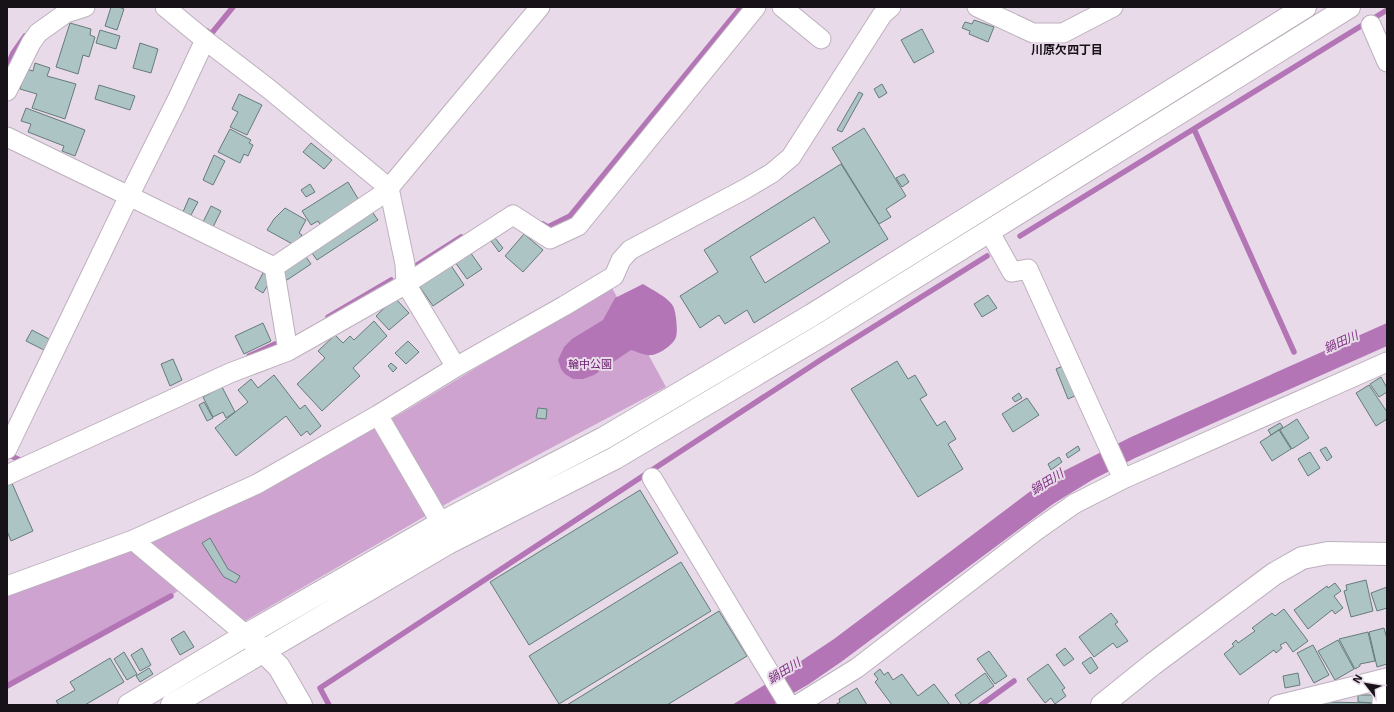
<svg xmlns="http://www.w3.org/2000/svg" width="1394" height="712" font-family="'Exo 2','Noto Sans JP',sans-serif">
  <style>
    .green { fill: #cea3cf }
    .water { fill: #b375b5 }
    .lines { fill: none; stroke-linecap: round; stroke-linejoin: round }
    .stream { stroke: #b375b5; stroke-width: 5.5 }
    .building { fill: #adc4c4; stroke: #667b7b; fill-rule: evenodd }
    .minor-casing { stroke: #bdb0bd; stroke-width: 21 }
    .tertiary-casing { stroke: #bdb0bd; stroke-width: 24 }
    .minor { stroke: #fff; stroke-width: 19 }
    .tertiary { stroke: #fff; stroke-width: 22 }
    .labels { text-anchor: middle; stroke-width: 4; stroke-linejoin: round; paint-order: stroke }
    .park-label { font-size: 11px; fill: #6c2070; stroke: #e8dae9 }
    .neighbourhood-label { font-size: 12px; font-weight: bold; fill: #171217; stroke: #e8dae9 }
    .water-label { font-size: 12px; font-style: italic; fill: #7c3080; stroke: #e8dae9 }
  </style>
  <rect width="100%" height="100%" fill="#e8dae9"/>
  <path class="green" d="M611,286L666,387L453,500L228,631L183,587L171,596L7,686V593L259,492L402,413Z"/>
  <path class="water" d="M643,284C651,289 669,298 673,306C676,311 678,331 676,337C674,344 660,354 652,355C645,356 638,352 631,350L594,375L583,379H573L565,374L561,369L558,360L564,347L572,339L603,320L615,298Z
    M1387,323V346L1135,458L1092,480L1053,504L841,662L809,684L773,705H732L774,679L834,639L1044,481L1131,437Z"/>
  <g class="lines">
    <path class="stream" d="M207,31L211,34L233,7
      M7,67L13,53L25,36
      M1194,129L1294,352
      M543,224L548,227L570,216L741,7
      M1020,236L1387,10
      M417,265L461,237
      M328,317L391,280
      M249,356L275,344
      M7,454L20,460
      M7,686L171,596
      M329,705L320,688L652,470L822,359L987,256
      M981,705L1014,681"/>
  </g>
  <path class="building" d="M111,7H119L124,9L117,30L105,26Z
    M974,20L994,27L988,42L969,34L970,31L962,28L965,22L972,24Z
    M70,23L91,29L90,35L95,37L89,57L83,55L78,74L56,67Z
    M922,29L934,52L914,63L901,40Z
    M100,30L120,36L116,49L96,43Z
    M140,43L158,49L151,73L133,68Z
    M35,63L50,68L47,76L76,84L65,119L32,108L37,94L20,89L26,69L33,71Z
    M882,84L887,93L879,98L874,89Z
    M99,85L135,96L130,110L95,99Z
    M859,92L863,94L842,132L837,130Z
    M239,94L262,105L247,135L230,127L238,112L232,109Z
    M26,108L85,130L75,156L62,151L64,146L28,132L31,124L21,121Z
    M864,128L906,196L886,209L891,217L879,224L832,148Z
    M230,129L251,140L249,143L253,145L248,156L244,154L240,163L218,152Z
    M311,143L332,160L324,169L303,152Z
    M214,155L225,161L213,185L203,180Z
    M841,164L888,239L754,323L747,310L725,324L719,315L700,328L680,296L718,272L704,250ZM814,217L830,242L765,283L750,257Z
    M904,174L909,182L902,187L896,178Z
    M348,182L360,202L321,226L318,221L311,225L302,211Z
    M310,184L315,192L306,197L301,190Z
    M189,198L198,202L191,215L183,212Z
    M211,206L221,211L211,231L201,226Z
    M285,208L306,220L299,233L302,235L296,246L267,230L274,219Z
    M370,209L378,220L317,260L309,249Z
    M524,234L543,250L523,272L505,256Z
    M495,238L503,248L499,252L491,241Z
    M470,252L482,269L467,279L455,262Z
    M304,254L311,264L287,280L280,270Z
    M450,264L464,285L433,306L419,286Z
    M263,273L272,278L263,293L255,288Z
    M988,295L997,308L982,317L974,304Z
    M395,298L409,313L389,330L376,316Z
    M374,321L387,336L353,368L360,376L322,411L297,384L325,358L318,351L335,335L343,343L350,336L354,340Z
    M263,323L271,341L244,354L235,336Z
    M32,330L49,339L44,350L26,341Z
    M408,341L419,352L406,364L395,353Z
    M173,359L182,380L170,386L161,364Z
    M897,361L908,379L915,375L927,395L920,399L937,426L945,421L956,439L948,444L963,469L918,497L851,389Z
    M391,363L397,368L393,372L388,366Z
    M1065,365L1077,395L1068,399L1056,369Z
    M274,375L300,409L305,405L321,426L310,435L307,431L301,436L286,416L236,456L215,428L248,402L238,390L251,379L258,388Z
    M1381,377L1387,388V392L1379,397L1370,384Z
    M1369,385L1387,412V419L1376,426L1356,393Z
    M222,387L235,412L226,418L223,412L213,417L203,397Z
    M1019,393L1022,398L1015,402L1012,398Z
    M1027,398L1039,415L1013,432L1002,414Z
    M204,402L213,418L207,421L199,405Z
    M538,408L547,409L546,419L536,418Z
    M1297,419L1309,438L1292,449L1280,430Z
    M1280,423L1283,427L1271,435L1268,430Z
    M1279,430L1291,449L1272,461L1260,442Z
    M1078,446L1080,450L1068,458L1066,454Z
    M1326,447L1332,457L1327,461L1320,450Z
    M1310,452L1320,468L1308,476L1298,459Z
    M1059,457L1062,462L1051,470L1048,464Z
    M11,481L33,531L11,541L7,531V482Z
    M640,490L678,553L529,645L490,582Z
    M210,538L228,569L240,576L236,583L224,577L221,573L202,543Z
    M681,562L711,611L559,704L529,656Z
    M1366,580L1373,611L1351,617L1344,591L1347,590L1346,585Z
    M1335,583L1341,591L1334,596L1343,608L1335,614L1332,610L1308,629L1294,610L1327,586L1328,588Z
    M1387,587V608L1377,611L1371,593Z
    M1284,609L1308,641L1293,652L1286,642L1280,645L1282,648L1276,653L1274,650L1240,675L1224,654L1234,646L1232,644L1236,640L1238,643L1255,631L1252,628L1272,613L1275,616Z
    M719,611L747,656L667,705H567Z
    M1111,613L1118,622L1115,624L1128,641L1117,648L1113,643L1094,657L1079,637Z
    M1384,628L1387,639V664L1377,667L1369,632Z
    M184,631L194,647L180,655L171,639Z
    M1368,632L1375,661L1360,664V666L1355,669L1339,639Z
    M1338,640L1354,669L1335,680L1318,651Z
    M1313,645L1329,675L1314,683L1297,653Z
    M142,648L151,665L140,671L131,655Z
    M1065,648L1074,659L1064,666L1056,655Z
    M989,651L1007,676L995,684L977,659Z
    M124,652L137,674L127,680L114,659Z
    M1091,657L1098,668L1090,674L1082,663Z
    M110,658L124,682L85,705H59L56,701L75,690L70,682Z
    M1048,664L1065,688L1062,690L1066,696L1055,704L1051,698L1045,703L1027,679Z
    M149,668L153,674L140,682L136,676Z
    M880,669L884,675L888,672L893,680L902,674L918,696L934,684L950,705H892L875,682L878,679L874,674Z
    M985,673L994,686L967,705H962L955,695Z
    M1298,673L1300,685L1285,688L1283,676Z
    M857,688L867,705H835L840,702L839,699Z
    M1358,695H1374V703L1358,702Z
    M1326,702L1373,703V705H1326Z"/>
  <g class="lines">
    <defs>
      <path id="minor" d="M165,7L205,40L269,89L389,188L405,264L406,284L456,367
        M782,7L821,39
        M977,7L1033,33H1063L1113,7
        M1371,25L1387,62
        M7,91L31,43L38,33L66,13L85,7
        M7,137L129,196L274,267
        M389,188L540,7
        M989,231L1012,272L1028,269L1123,479
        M274,267L389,190
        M274,267L288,351
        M378,415L441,523
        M7,449L129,196L177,100L205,40
        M7,475L230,373L288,351L406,284L513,215L550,239L578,226L756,7
        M652,478L789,705
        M133,540L246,635
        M7,586L133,540L257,484L378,415L456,367L564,306L614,276L621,260L630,250L745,189L772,173L791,157L882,15L891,7
        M797,705L857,668L1037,530L1074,504L1123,479L1387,362
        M1278,705L1387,678
        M1382,705L1383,679"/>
      <path id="tertiary" d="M253,641L279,667L301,705
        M129,705L246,635L441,523L604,438L812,315L1305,7
        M172,705L448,543L615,458L824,334L1349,7
        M1102,705L1153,664L1274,574L1302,558L1328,553L1387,554"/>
    </defs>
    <use href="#minor" class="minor-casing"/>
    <use href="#tertiary" class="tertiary-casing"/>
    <use href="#minor" class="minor"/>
    <use href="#tertiary" class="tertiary"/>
  </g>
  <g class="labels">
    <g class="park-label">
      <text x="590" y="368">輪中公園</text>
    </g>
    <g class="neighbourhood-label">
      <text x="1067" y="54">川原欠四丁目</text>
    </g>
    <g class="water-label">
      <text transform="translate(1341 342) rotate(-24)" y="4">鍋田川</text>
      <text transform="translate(1047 482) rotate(-32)" y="4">鍋田川</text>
      <text transform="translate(784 671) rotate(-32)" y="4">鍋田川</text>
    </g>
  </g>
  <rect width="1394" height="712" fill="none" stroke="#171217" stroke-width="16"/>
  <g transform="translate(1366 684) rotate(301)" stroke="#e8dae9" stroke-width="3" paint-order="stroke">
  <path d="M0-3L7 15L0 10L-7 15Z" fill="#171217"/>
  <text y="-6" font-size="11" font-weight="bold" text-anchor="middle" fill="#171217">N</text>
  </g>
</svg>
